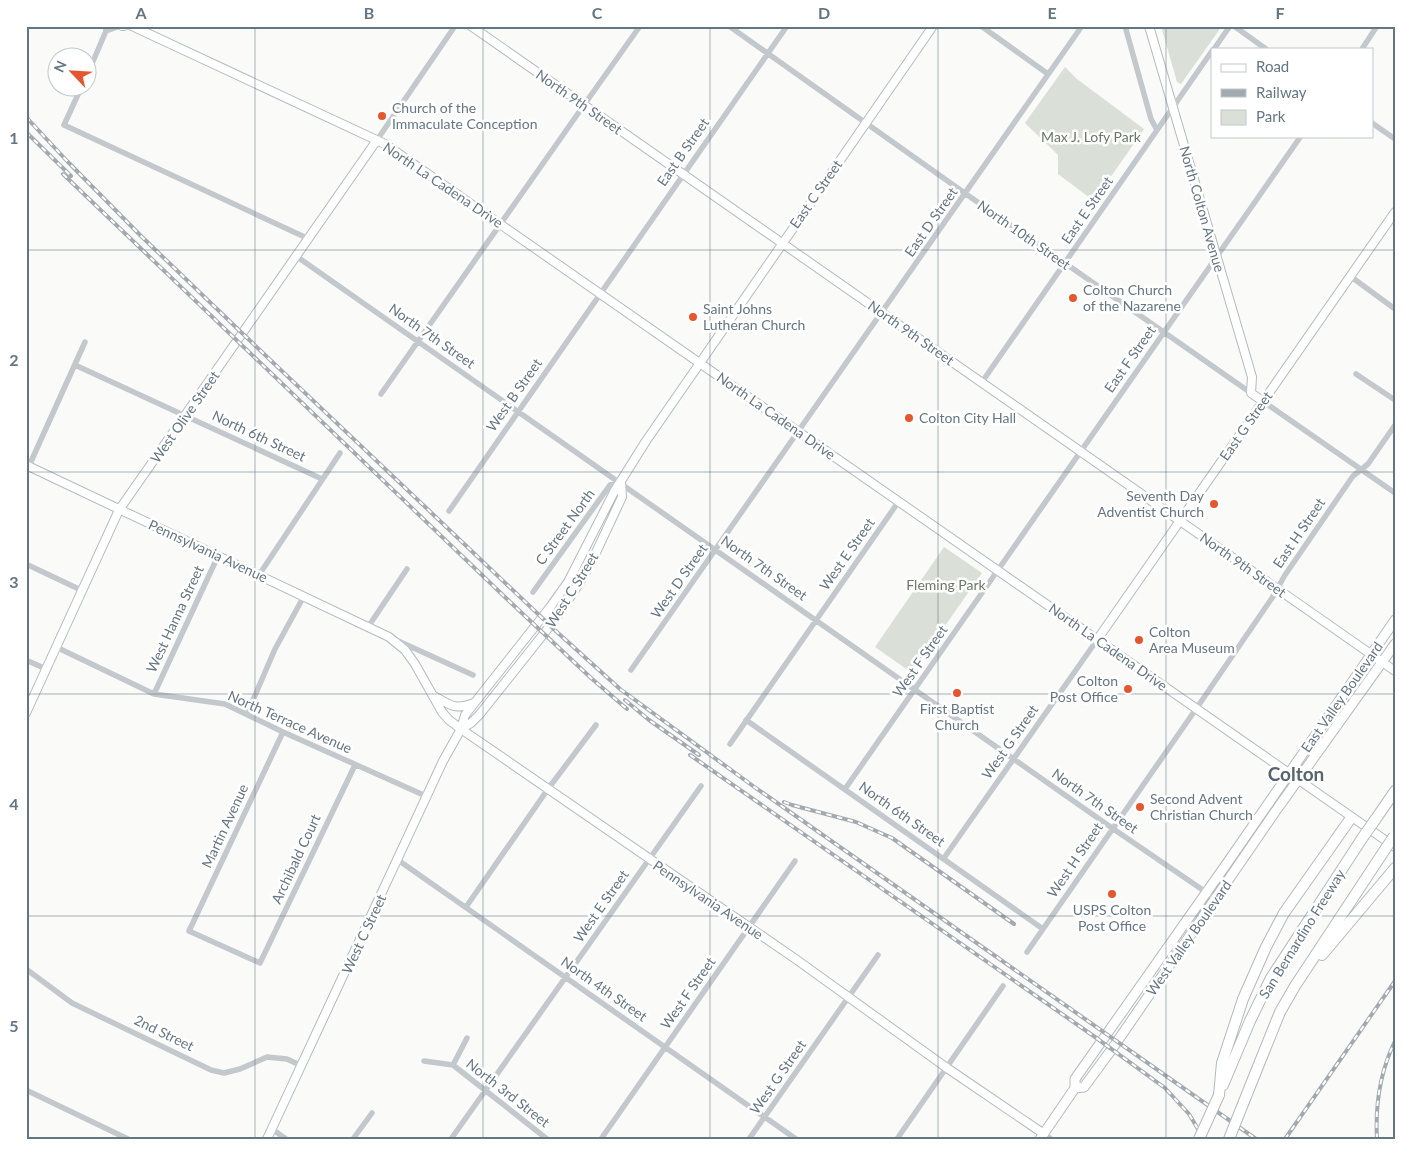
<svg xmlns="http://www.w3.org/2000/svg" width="1421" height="1165" font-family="Lato,sans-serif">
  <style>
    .green { fill: #dadfd7 }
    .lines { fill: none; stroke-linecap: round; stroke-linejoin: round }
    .secondary-casing { stroke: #b3babf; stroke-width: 10 }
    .primary-casing { stroke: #b5babe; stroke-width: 11 }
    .highway-casing { stroke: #b4b9bd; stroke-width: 12 }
    .street { stroke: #c3c8cc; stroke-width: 5.5 }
    .secondary { stroke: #fff; stroke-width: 8 }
    .primary { stroke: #fff; stroke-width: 9 }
    .highway { stroke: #fff; stroke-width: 10 }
    .rail-casing { stroke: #a2aab0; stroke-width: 4 }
    .rail { stroke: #fff; stroke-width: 2; stroke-dasharray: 5.5; stroke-linecap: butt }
    .highway-bridge-casing { stroke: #b4b9bd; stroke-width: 12; stroke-linecap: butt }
    .highway-bridge { stroke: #fff; stroke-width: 10 }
    .grid { fill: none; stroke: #657683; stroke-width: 1; stroke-opacity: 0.55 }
    .poi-dot { fill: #e4572e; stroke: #fff; stroke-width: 2 }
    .labels { text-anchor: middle; stroke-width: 5; stroke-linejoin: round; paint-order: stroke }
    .street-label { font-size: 14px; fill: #657683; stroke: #fff }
    .poi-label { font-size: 14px; fill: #657683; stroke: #fff; text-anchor: start }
    .park-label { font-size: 14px; fill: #687a64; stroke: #fff }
    .district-label { font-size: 19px; font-weight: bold; fill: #57646e; stroke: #fff }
    .neatline { fill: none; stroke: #657683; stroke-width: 2 }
    .grid-label { font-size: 16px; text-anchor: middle; font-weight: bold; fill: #657683 }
  </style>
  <rect width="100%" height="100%" fill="#fafaf8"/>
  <path class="green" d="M1161,26H1222L1181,84L1177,82Z
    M1065,67L1077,79L1144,129L1094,201L1058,174V155L1025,123Z
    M944,547L982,573L912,673L875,647Z"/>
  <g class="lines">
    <defs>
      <path id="secondary" d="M122,26H124
        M132,26L385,144L1395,847
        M471,26L1395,671
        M1149,26L1252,377L1251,393L1264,402
        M26,465L389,637L405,650L415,664L442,712L449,720L461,729L797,960L947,1068L1044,1134
        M1097,640L1395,212
        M434,696C451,706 455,710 474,703
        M26,713L119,510L377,140
        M461,729L471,723L480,714L557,617L580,582L592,561L622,497L621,483
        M267,1139L443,761L461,729L465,715L551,606L568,582L614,492L646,441L933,26"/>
      <path id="primary" d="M1075,1088L1084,1087L1112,1049L1275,812L1395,644
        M1040,1139L1075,1088V1079L1230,859L1395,620"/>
      <path id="highway" d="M1375,820L1395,791
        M1322,955L1395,868
        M1255,1074L1280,1012L1295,986L1384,851
        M1223,1085L1250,1021L1271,978L1363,837
        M1219,1095L1222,1063L1243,999L1266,947L1284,913L1351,818"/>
    </defs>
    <use href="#secondary" class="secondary-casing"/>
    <use href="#primary" class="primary-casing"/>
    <use href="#highway" class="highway-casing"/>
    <path class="street" d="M729,26L966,194L1251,393
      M981,26L1048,74
      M1125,26L1151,119L1157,130
      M1234,26L1266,49
      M106,31L120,26
      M1214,49L1230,26
      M1362,49L1377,26
      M88,73L106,31L105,26
      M81,88L64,125L309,239
      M1372,123L1395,139
      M377,140L455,26
      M296,256L1112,828L1216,899
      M1350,276L1395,309
      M75,365L322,479
      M1356,374L1395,400
      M982,382L1212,51
      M381,394L584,105L640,26
      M1264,402L1395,493
      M29,466L85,342
      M449,511L787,26
      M26,564L83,591
      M259,575L340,453
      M533,592L610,485L621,483
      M368,627L407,569
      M396,640L473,675
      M56,647L154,694L225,704L283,732L428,797
      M26,660L46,669
      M631,670L1082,26
      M154,694L218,556
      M247,714L275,649L304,596
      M746,720L1043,929
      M283,732L189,931L260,963L355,765
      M730,744L899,501
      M845,789L1301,136
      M944,858L1097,640
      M398,860L796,1139
      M466,907L548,789L596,725
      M1027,952L1196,709L1272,598L1285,575L1353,476L1368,464L1395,425
      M26,969L72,1003L211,1070L224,1073L240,1069L267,1057L287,1059L302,1066
      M424,1061L453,1065L547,1139
      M453,1065L467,1038
      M26,1090L128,1139
      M272,1129L286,1139
      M1044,1134L1051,1139
      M353,1139L372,1113
      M451,1139L701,786
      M601,1139L795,861
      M749,1139L878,955
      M897,1139L1003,986"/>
    <use href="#secondary" class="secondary"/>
    <use href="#primary" class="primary"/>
    <use href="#highway" class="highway"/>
    <defs>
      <path id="rail" d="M26,117L68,162L140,235L243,334L558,633L620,689L753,786L1256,1139
        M26,132L71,176
        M63,174L508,600L591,678L627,709
        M625,700L649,720L699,755
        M690,755L1095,1037L1165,1088L1189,1114L1204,1139
        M784,802L792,805L856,822L892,838L1014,924
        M1285,1139L1395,981
        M1377,1139C1375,1104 1380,1072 1395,1041"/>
    </defs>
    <use href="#rail" class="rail-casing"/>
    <use href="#rail" class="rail"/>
    <defs>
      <path id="highway-bridge" d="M1363,837L1375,820
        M1384,851L1394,836
        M1199,1139L1219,1095
        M1229,1139L1255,1074"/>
    </defs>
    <use href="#highway-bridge" class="highway-bridge-casing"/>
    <use href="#highway-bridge" class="highway-bridge"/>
  </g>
  <path class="grid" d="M255,26V1139M483,26V1139M710,26V1139M938,26V1139M1166,26V1139M26,250H1395M26,472H1395M26,694H1395M26,916H1395"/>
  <g class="poi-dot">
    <circle cx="382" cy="116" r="5"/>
    <circle cx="1073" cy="298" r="5"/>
    <circle cx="693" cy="317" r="5"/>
    <circle cx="909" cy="418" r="5"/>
    <circle cx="1214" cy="504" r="5"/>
    <circle cx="1139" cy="640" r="5"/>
    <circle cx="1128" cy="689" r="5"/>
    <circle cx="957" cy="693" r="5"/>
    <circle cx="1140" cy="807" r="5"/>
    <circle cx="1112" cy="894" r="5"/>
  </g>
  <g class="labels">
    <g class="street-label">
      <text transform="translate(579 102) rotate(35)" y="5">North 9th Street</text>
      <text transform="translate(683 152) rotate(-55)" y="5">East B Street</text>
      <text transform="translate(443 185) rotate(34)" y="5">North La Cadena Drive</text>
      <text transform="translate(816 194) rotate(-55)" y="5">East C Street</text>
      <text transform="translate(1202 209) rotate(74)" y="5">North Colton Avenue</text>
      <text transform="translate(1087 210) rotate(-55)" y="5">East E Street</text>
      <text transform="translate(931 222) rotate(-55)" y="5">East D Street</text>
      <text transform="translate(1024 235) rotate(35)" y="5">North 10th Street</text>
      <text transform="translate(911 333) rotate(35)" y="5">North 9th Street</text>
      <text transform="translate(432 336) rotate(35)" y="5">North 7th Street</text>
      <text transform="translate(1130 359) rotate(-55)" y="5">East F Street</text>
      <text transform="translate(514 395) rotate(-55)" y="5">West B Street</text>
      <text transform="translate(776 416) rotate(35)" y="5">North La Cadena Drive</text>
      <text transform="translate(185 417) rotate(-55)" y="5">West Olive Street</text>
      <text transform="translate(1246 426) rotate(-55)" y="5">East G Street</text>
      <text transform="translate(259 436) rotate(25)" y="5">North 6th Street</text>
      <text transform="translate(565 527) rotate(-54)" y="5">C Street North</text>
      <text transform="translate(1299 533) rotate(-56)" y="5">East H Street</text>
      <text transform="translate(208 551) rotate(25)" y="5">Pennsylvania Avenue</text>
      <text transform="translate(847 554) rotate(-55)" y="5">West E Street</text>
      <text transform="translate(1243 565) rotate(35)" y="5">North 9th Street</text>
      <text transform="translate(764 568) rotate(35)" y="5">North 7th Street</text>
      <text transform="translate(679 581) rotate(-55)" y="5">West D Street</text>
      <text transform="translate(572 590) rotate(-58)" y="5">West C Street</text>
      <text transform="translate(175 619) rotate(-65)" y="5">West Hanna Street</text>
      <text transform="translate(1108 647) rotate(35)" y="5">North La Cadena Drive</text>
      <text transform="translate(920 661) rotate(-55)" y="5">West F Street</text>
      <text transform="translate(1342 697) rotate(-55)" y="5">East Valley Boulevard</text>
      <text transform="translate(290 722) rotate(24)" y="5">North Terrace Avenue</text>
      <text transform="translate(1010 742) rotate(-55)" y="5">West G Street</text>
      <text transform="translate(1095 801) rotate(35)" y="5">North 7th Street</text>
      <text transform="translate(902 814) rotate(35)" y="5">North 6th Street</text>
      <text transform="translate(225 826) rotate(-65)" y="5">Martin Avenue</text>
      <text transform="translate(296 859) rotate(-65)" y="5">Archibald Court</text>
      <text transform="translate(1075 860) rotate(-56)" y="5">West H Street</text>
      <text transform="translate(708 900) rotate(34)" y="5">Pennsylvania Avenue</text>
      <text transform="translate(601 906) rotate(-55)" y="5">West E Street</text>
      <text transform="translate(364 934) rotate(-65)" y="5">West C Street</text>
      <text transform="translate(1302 934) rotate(-58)" y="5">San Bernardino Freeway</text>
      <text transform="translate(1189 938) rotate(-55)" y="5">West Valley Boulevard</text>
      <text transform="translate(604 989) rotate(35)" y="5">North 4th Street</text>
      <text transform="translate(688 993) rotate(-55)" y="5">West F Street</text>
      <text transform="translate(164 1033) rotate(26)" y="5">2nd Street</text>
      <text transform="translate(778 1077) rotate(-55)" y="5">West G Street</text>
      <text transform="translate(508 1093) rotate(38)" y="5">North 3rd Street</text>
    </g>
    <g class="poi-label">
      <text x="392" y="113">Church of the<tspan x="392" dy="16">Immaculate Conception</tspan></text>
      <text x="1083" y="295">Colton Church<tspan x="1083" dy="16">of the Nazarene</tspan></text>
      <text x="703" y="314">Saint Johns<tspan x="703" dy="16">Lutheran Church</tspan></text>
      <text x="919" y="423">Colton City Hall</text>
      <text x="1204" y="501" text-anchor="end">Seventh Day<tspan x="1204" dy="16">Adventist Church</tspan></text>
      <text x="1149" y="637">Colton<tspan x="1149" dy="16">Area Museum</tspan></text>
      <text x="1118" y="686" text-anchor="end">Colton<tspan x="1118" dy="16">Post Office</tspan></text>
      <text x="957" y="714" text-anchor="middle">First Baptist<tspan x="957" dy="16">Church</tspan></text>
      <text x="1150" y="804">Second Advent<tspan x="1150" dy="16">Christian Church</tspan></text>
      <text x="1112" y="915" text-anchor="middle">USPS Colton<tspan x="1112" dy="16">Post Office</tspan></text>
    </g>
    <g class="park-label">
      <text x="1091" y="142">Max J. Lofy Park</text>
      <text x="946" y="590">Fleming Park</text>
    </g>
    <g class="district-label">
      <text x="1296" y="781">Colton</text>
    </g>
  </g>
  <rect width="1421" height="1165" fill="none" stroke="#ffffff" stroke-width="55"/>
  <rect x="1211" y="48" width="162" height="90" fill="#ffffff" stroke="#c1c8cd"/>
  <rect x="1221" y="64" width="25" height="8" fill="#ffffff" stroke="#c1c8cd"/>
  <text x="1256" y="72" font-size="15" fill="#657683">Road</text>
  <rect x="1221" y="89" width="25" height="8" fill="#a2aab0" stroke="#c1c8cd"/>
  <text x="1256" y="98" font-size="15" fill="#657683">Railway</text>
  <rect x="1221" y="110" width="25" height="15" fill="#dadfd7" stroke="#c1c8cd"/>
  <text x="1256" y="122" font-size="15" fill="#657683">Park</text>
  <g transform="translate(72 72) rotate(295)"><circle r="24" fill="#ffffff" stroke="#c1c8cd"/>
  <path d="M0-4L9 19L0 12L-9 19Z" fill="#e4572e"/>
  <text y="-8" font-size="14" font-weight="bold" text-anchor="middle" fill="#657683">N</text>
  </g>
  <rect x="28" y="28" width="1366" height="1110" class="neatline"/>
  <g class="grid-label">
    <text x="141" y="19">A</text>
    <text x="369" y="19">B</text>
    <text x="597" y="19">C</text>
    <text x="824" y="19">D</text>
    <text x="1052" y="19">E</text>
    <text x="1280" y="19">F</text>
    <text x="14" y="144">1</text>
    <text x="14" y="366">2</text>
    <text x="14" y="588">3</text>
    <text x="14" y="810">4</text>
    <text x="14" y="1032">5</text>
  </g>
</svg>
